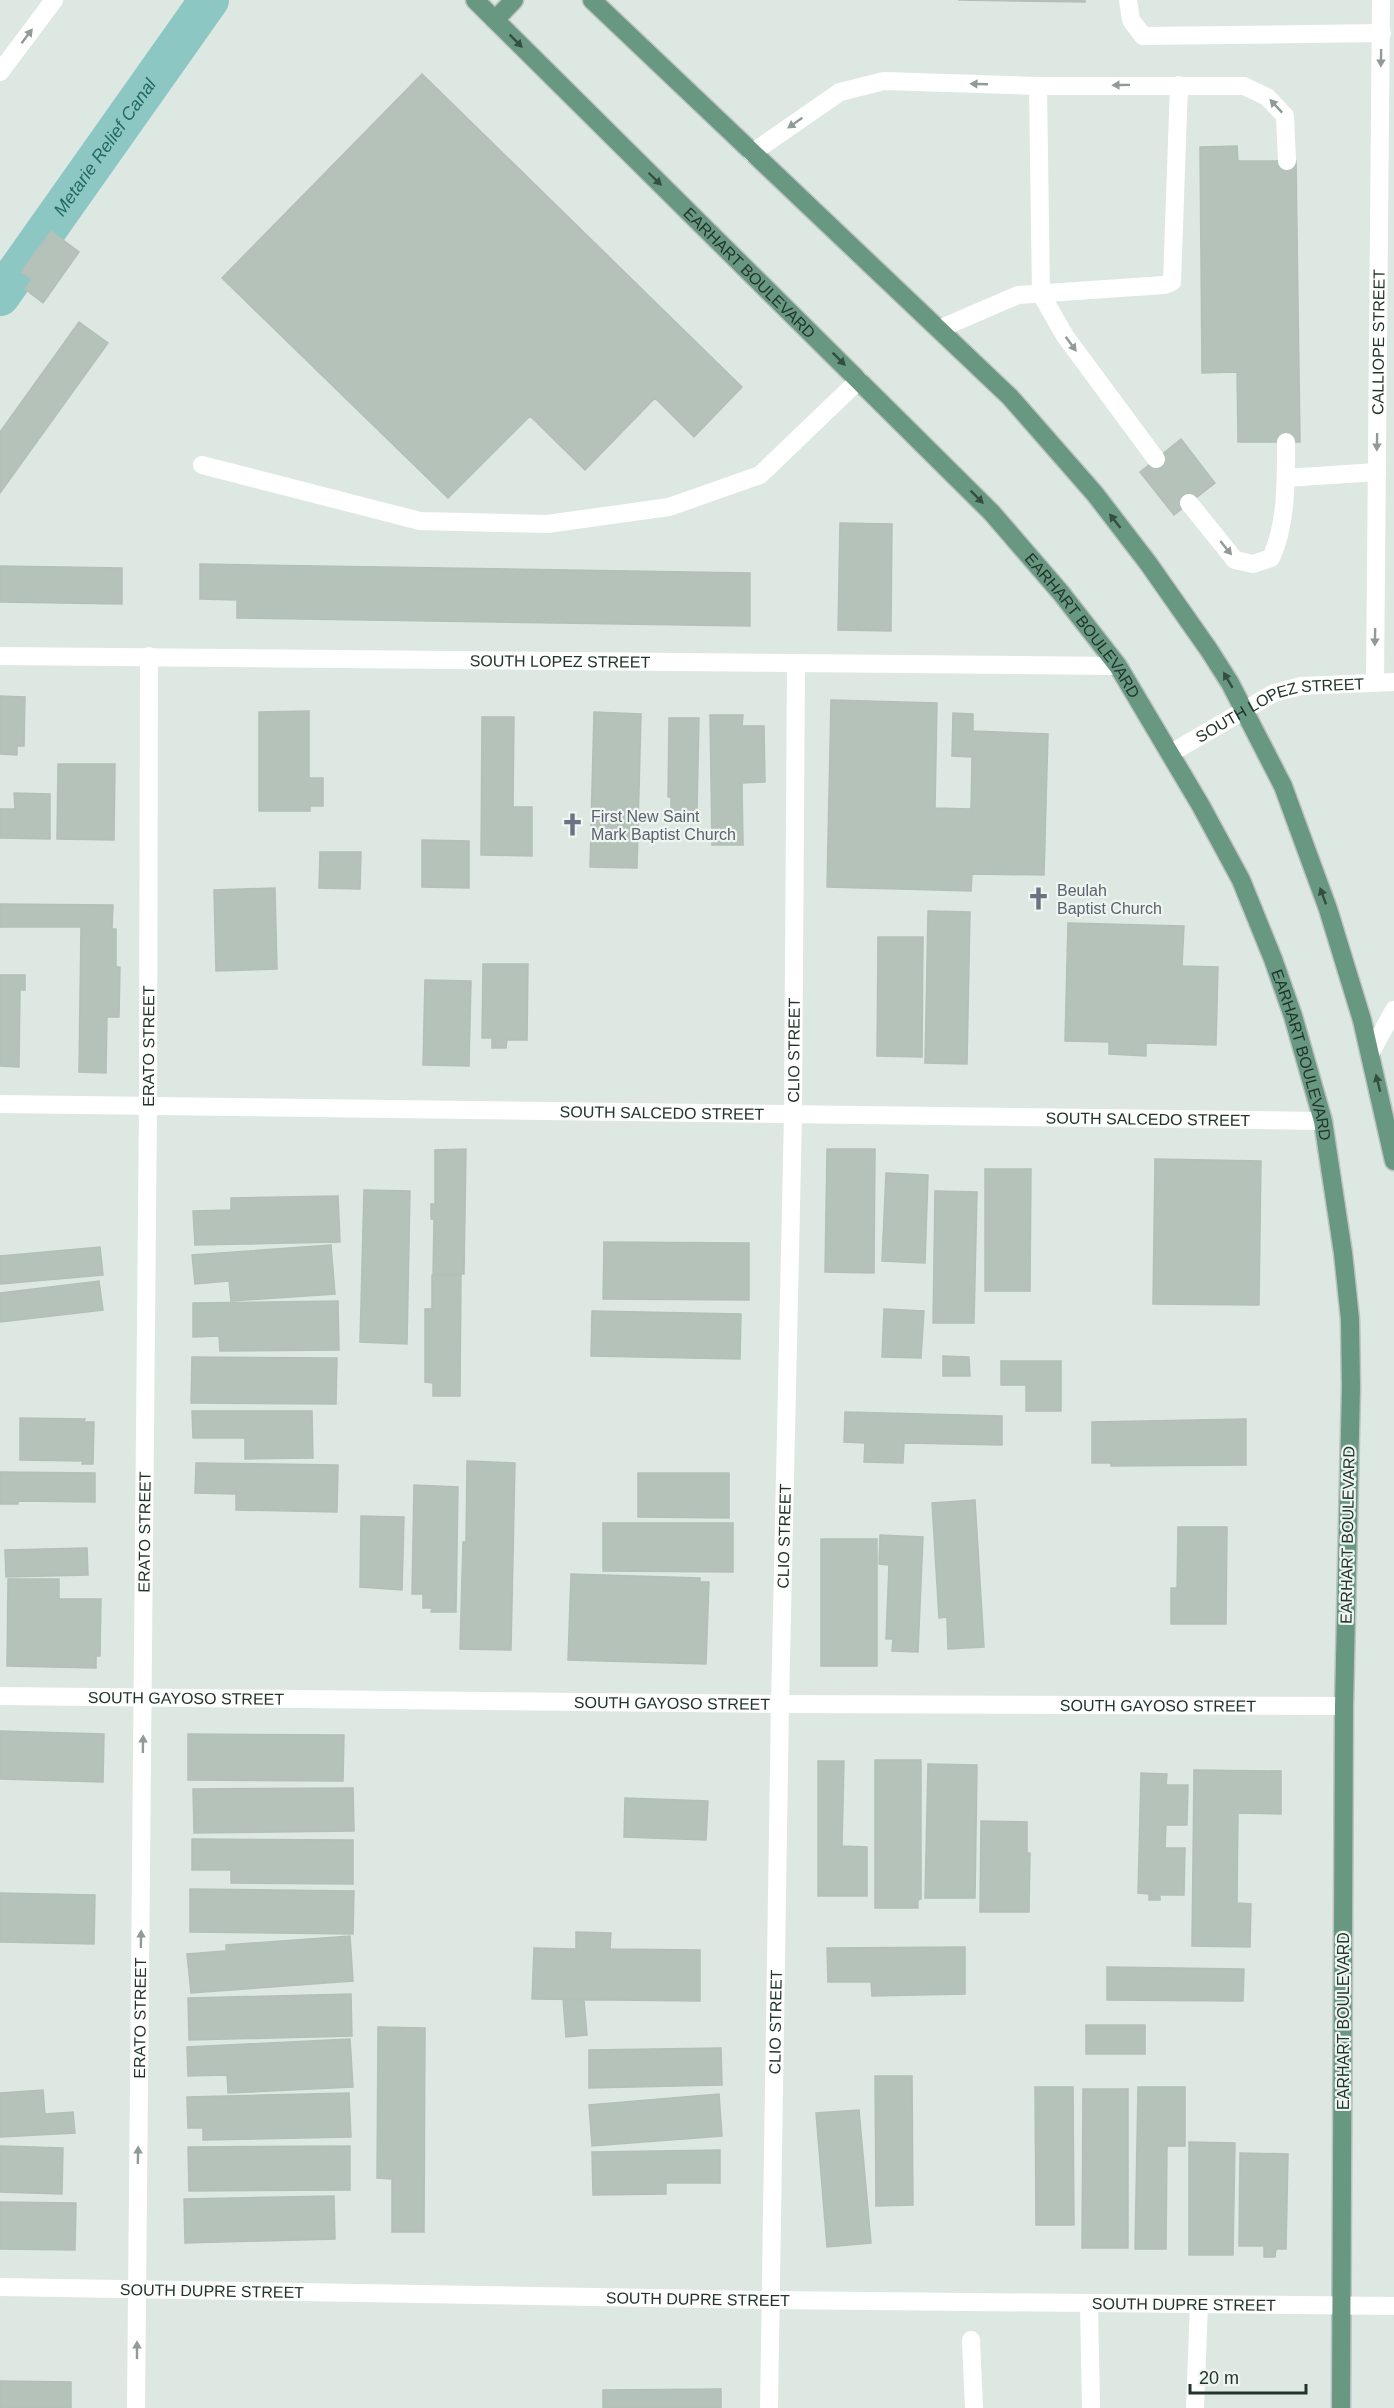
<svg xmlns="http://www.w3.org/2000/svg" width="1394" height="2408" font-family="Helvetica,sans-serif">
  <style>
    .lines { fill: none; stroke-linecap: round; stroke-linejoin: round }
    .canal { stroke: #8cc7c3; stroke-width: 40 }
    .building { fill: #b4c2ba; stroke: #b2c0b7; stroke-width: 1.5 }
    .primary-casing { stroke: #bdc2c0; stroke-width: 21 }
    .service { stroke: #fff; stroke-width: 18 }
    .minor { stroke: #fff; stroke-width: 18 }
    .tertiary { stroke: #fff; stroke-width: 18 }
    .primary { stroke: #689881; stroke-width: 18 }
    .oneway { fill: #909a96 }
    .oneway2 { fill: #344e41 }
    .labels { text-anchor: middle; stroke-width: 4.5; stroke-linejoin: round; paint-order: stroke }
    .street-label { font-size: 16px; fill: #22352c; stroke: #eef5f0 }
    .worship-label { font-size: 16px; fill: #5b616d; stroke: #eef5f0; text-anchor: start }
    .water-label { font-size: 18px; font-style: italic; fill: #246965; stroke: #eef5f0 }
  </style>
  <rect width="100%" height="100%" fill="#dee8e2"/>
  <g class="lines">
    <path class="canal" id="s1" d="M0,296L209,0"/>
  </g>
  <path class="building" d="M958,0H1085V2Z
    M422,74L742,387L694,437L655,398L585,470L530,416L448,498L222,278Z
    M1237,146L1238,161H1296L1300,442H1238L1237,372L1202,373L1200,147Z
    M51,231L79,252L43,303L25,289L32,279L21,272Z
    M79,322L108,343L0,493V432Z
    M1181,439L1215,483L1174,515L1140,472Z
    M840,523L892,524L891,631L838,630Z
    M200,564L750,573V626L237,618V600L200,599Z
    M0,566L122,568V604L0,602Z
    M0,696L25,697L24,746H17V755L0,754Z
    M831,700L937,703L935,808L971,809L972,757L952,756L953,713L973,714V731L1048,734L1044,875L972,874L971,891L827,887Z
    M309,711V778H323V806H310V811H259V712Z
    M594,712L641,714L637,868L590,867Z
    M710,715H743L742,726H764L765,782L742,783L743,845H712Z
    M482,717H514L513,807H532V856L481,855Z
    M669,718H699L697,811H671V797H668Z
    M58,764H115L114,840L57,839Z
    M14,793L50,794V839L0,838V809H15Z
    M422,840L469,841V888L422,887Z
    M320,852H361L360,889L319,888Z
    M275,888L277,969L216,971L214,890Z
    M0,904L113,905L112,929H116V967H120L119,1017H107L106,1073L79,1072L81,927H0Z
    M928,911L970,912L967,1064L925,1063Z
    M1068,923L1184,926L1182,966L1218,967L1216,1045L1146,1043V1056L1109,1054V1042L1065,1041Z
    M878,937H923L922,1057L877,1056Z
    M483,964H528L527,1040H507L506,1048H492V1038H482Z
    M0,975H25V990H20L19,1067L0,1066Z
    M425,980L471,981L469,1066L423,1065Z
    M466,1149L464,1274H433L434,1219H431V1204H435V1150Z
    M827,1149H875L874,1273L825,1272Z
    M1155,1159L1261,1161L1259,1305L1153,1304Z
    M985,1169H1031L1030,1291H985Z
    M886,1173L928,1175L925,1263L882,1261Z
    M364,1190L410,1191L407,1344L360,1342Z
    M935,1191L977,1192L974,1323H933Z
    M338,1196L340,1242L195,1245L193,1211L231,1210V1198Z
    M604,1242L749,1243V1300L603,1299Z
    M331,1245L335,1294L231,1301L229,1281L195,1284L192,1255Z
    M100,1247L103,1275L0,1284V1256Z
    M432,1275H461L460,1396H433V1383L425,1382V1309H432Z
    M99,1281L103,1310L0,1322V1293Z
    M338,1301L339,1350L220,1351L219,1336L193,1337V1303Z
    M884,1309L924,1311L921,1358L882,1357Z
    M592,1311L741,1314L740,1359L591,1356Z
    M943,1356L969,1357L970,1376H943Z
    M192,1357L337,1358L336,1404L191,1403Z
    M1001,1361H1061V1411H1026V1385H1001Z
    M192,1411H312L313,1458L245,1459V1438H193Z
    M845,1412L1002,1416V1445L904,1443L903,1463L864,1462L865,1443L844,1442Z
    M20,1418L85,1419L84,1422H94L93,1464H82L83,1461L20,1460Z
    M1246,1419V1465L1111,1466V1463H1092V1422Z
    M467,1461L515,1463L511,1650L460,1649L463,1542H466Z
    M196,1463L338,1465L337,1512L236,1510V1494L195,1493Z
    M0,1472L95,1473V1502L18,1501V1504H0Z
    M638,1473H729V1518L638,1517Z
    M414,1485L458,1487L456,1612H431L432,1608H423V1594H412Z
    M975,1500L984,1647L948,1649L947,1617L939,1618L932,1503Z
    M361,1516L404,1517L402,1590L360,1587Z
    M603,1523H733V1572L603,1571Z
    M1178,1527H1227L1226,1624H1171V1588H1177Z
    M880,1535L923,1537L918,1652L892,1651L893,1639H886L889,1565L879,1564Z
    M821,1539H877V1666H821Z
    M87,1548L88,1575L6,1577L5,1550Z
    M571,1574L700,1578V1582H709L706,1664L568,1660Z
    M8,1579H59V1599H101L100,1656H96V1668L7,1666Z
    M0,1731L104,1734L103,1782L0,1779Z
    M188,1734L344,1735L343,1781L188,1780Z
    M875,1760H921V1899L918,1900V1908H875Z
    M818,1761H844L842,1846L867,1847V1896H818Z
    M928,1764L977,1765L975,1898H925Z
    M1194,1770L1281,1771V1814L1238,1813L1237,1903L1251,1904L1250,1947L1192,1946Z
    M1141,1773L1167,1774L1166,1785H1188L1187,1825H1166L1165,1848H1185L1184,1895H1160V1900H1149V1894L1138,1893Z
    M353,1788L354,1831L194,1833L193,1789Z
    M625,1798L708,1801L706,1840L624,1837Z
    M981,1821L1027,1822V1853H1030L1029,1912H980Z
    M192,1839L353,1840V1884L231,1883V1870H192Z
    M190,1889L354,1891L353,1934L190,1932Z
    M0,1893L95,1895L94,1944L0,1942Z
    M576,1932L611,1933L610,1949L700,1950V2001L532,1999L534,1948L576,1949Z
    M350,1936L353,1981L191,1993L187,1954L226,1951V1945Z
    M965,1947V1994L872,1996L871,1982H828L827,1948Z
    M1107,1967L1244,1969L1243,2001L1107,2000Z
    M351,1994L352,2036L189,2040L188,1998Z
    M563,1999L584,2000L587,2035L566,2037Z
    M1086,2025H1145V2054H1086Z
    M378,2027L425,2028L424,2232H392V2179L377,2178Z
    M350,2039L353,2087L228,2093L227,2075L188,2076L187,2047Z
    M721,2048L722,2085L589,2088V2050Z
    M875,2076H912L913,2205L876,2206Z
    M1035,2087H1073L1074,2225H1036Z
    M1138,2087H1185V2146H1167L1166,2249H1135Z
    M1083,2089H1128V2248H1082Z
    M43,2090L45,2114L73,2112L75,2133L0,2137V2093Z
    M349,2093L351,2137L203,2140V2128H188L187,2097Z
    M719,2094L722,2136L592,2146L589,2105Z
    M859,2110L871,2243L827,2247L816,2113Z
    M1189,2142L1235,2143L1233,2255H1189Z
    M0,2146L63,2148L62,2194L0,2192Z
    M350,2146V2190L189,2191L188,2147Z
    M720,2150V2183H666V2194L593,2195L592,2152Z
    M1240,2153L1288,2154L1286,2249H1276L1275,2257H1264V2246H1239Z
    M334,2196L335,2239L185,2243L184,2199Z
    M0,2202L76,2203L75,2250L0,2249Z
    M0,2381L71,2382V2408H0Z
    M721,2389V2408H603V2390Z"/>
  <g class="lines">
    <defs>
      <g id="primary">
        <path id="s10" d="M475,0L992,513L1061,593L1118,666L1201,806L1241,880L1273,959L1293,1016L1323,1121L1343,1253L1350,1319L1351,1387L1344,1706L1341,2408"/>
        <path d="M592,0L1010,397L1095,494L1148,563L1209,650L1230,683L1283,786L1328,909L1362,1020L1394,1161"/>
        <path d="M495,20L514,0"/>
      </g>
    </defs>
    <use href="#primary" class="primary-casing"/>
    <path class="service" d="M1128,0L1131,20L1143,36L1382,33
      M1038,86L1041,294L1065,336L1156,459
      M752,153L840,92L884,81L1038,86H1244L1267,97L1285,116L1287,161
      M939,329L1018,295L1164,285L1172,282L1179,85
      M202,465L420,521L547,524L669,507L760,475L859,380
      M1286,478L1377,472
      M1189,503L1235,560L1253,564L1271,558C1287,524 1286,480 1286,442
      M1089,2303L1091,2408
      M971,2340L974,2408
      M1195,2408L1199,2304"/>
    <g class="minor">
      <path id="s2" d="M0,656L1118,666"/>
      <path id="s3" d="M1375,682L1381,0"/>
      <path id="s4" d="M1171,753L1274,693L1301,686L1394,682"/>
      <path d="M1370,1054L1394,1010"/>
      <path id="s5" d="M0,1104L1323,1121"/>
      <path id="s6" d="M0,1696L780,1704L1344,1706"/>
      <path id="s7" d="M0,2287L770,2300L1394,2306"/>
      <path id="s8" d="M136,2408L148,1106L149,656"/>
      <path id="s9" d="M769,2408L780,1704L793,1115L796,664"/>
    </g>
    <path class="tertiary" d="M0,72L54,0"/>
    <use href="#primary" class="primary"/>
  </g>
  <defs><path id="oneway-solid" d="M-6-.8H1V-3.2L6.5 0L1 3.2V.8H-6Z" transform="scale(1.5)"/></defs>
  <g class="oneway">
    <use href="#oneway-solid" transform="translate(27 36) rotate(-53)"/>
    <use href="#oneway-solid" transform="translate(1381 58) rotate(91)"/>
    <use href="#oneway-solid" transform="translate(979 84) rotate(-178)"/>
    <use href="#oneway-solid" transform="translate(1121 85) rotate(179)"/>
    <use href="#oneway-solid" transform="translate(1276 106) rotate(-133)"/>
    <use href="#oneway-solid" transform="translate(795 123) rotate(145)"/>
    <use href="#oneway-solid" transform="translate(1071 344) rotate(54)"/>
    <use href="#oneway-solid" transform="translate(1377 442) rotate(91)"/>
    <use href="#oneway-solid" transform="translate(1226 548) rotate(51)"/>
    <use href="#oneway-solid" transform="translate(1375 637) rotate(91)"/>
    <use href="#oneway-solid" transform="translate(143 1744) rotate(-89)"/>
    <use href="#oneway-solid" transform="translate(141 1939) rotate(-89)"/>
    <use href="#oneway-solid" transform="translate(138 2155) rotate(-89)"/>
    <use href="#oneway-solid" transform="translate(137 2350) rotate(-90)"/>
  </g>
  <g class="oneway2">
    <use href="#oneway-solid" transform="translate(516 41) rotate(45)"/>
    <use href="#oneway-solid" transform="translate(655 179) rotate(44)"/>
    <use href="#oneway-solid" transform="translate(839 359) rotate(45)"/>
    <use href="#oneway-solid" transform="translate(977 497) rotate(45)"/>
    <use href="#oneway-solid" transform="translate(1115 521) rotate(-128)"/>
    <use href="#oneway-solid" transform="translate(1228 680) rotate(-120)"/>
    <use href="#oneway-solid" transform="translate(1323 896) rotate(-110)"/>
    <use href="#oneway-solid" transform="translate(1378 1083) rotate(-104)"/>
  </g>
  <defs>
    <symbol id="church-bare" viewBox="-9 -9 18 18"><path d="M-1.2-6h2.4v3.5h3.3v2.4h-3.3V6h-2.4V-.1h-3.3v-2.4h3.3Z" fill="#6b7280" stroke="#eef5f0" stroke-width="2.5" paint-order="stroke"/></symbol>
  </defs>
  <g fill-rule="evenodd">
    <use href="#church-bare" x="556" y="808" width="33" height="33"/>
    <use href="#church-bare" x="1022" y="882" width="33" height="33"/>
  </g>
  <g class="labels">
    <g class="street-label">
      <text dy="6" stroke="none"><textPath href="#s10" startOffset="387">EARHART BOULEVARD</textPath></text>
      <text dy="6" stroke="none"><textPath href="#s3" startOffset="340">CALLIOPE STREET</textPath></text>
      <text dy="6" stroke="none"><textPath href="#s10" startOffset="873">EARHART BOULEVARD</textPath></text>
      <text dy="6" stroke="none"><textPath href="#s2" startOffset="560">SOUTH LOPEZ STREET</textPath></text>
      <text dy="6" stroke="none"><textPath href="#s4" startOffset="120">SOUTH LOPEZ STREET</textPath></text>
      <text dy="6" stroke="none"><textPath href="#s8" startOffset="1362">ERATO STREET</textPath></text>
      <text dy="6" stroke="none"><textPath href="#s9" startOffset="1358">CLIO STREET</textPath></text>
      <text dy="6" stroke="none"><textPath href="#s10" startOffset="1359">EARHART BOULEVARD</textPath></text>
      <text dy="6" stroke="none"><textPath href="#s5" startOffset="662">SOUTH SALCEDO STREET</textPath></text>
      <text dy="6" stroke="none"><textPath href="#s5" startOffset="1148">SOUTH SALCEDO STREET</textPath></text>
      <text dy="6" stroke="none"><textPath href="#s8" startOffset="876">ERATO STREET</textPath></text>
      <text transform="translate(1347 1535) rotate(-89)" y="6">EARHART BOULEVARD</text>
      <text dy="6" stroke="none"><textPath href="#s9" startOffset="872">CLIO STREET</textPath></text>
      <text dy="6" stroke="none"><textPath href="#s6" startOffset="186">SOUTH GAYOSO STREET</textPath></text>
      <text dy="6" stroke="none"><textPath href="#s6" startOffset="672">SOUTH GAYOSO STREET</textPath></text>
      <text dy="6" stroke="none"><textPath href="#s6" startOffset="1158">SOUTH GAYOSO STREET</textPath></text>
      <text dy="6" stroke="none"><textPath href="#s8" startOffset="390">ERATO STREET</textPath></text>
      <text transform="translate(1343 2021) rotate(-90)" y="6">EARHART BOULEVARD</text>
      <text dy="6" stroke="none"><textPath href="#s9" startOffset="386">CLIO STREET</textPath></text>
      <text dy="6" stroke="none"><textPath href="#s7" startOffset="212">SOUTH DUPRE STREET</textPath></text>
      <text dy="6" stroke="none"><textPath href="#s7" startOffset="698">SOUTH DUPRE STREET</textPath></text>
      <text dy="6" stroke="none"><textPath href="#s7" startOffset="1184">SOUTH DUPRE STREET</textPath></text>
    </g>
    <g class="worship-label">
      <text x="591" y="822">First New Saint<tspan x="591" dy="18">Mark Baptist Church</tspan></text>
      <text x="1057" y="896">Beulah<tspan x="1057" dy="18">Baptist Church</tspan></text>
    </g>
    <g class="water-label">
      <text dy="6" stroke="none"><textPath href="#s1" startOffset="182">Metarie Relief Canal</textPath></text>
    </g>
  </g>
  <path d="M1190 2384v9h116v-9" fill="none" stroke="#22352c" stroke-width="3"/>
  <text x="1199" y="2384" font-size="18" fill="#22352c" stroke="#eef5f0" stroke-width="4.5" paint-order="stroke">20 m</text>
</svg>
